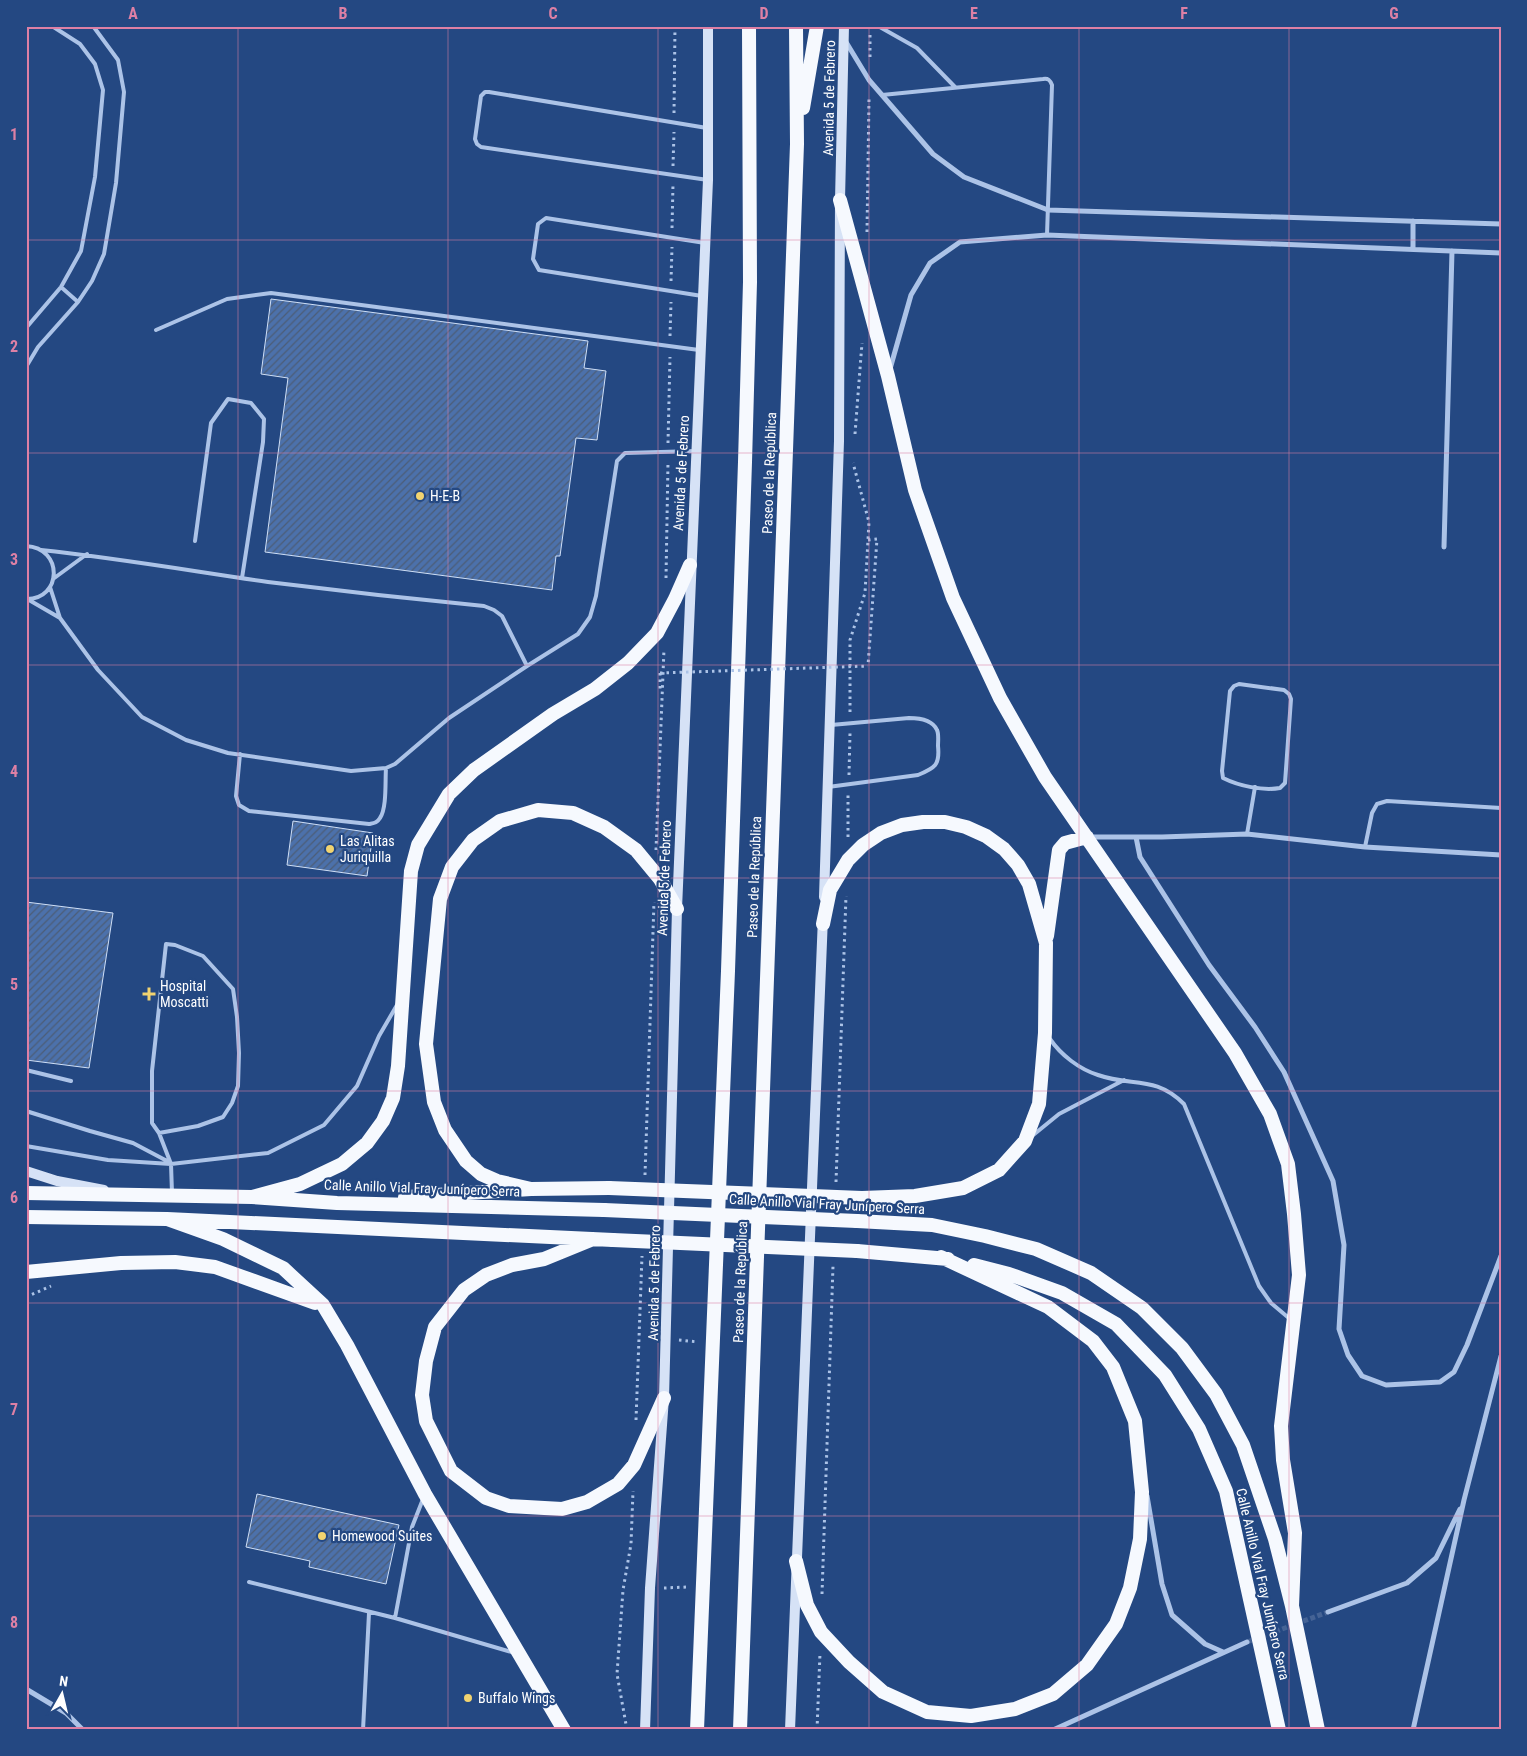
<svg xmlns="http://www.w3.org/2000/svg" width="1527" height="1756" font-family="'Roboto Condensed',sans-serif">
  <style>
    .building { fill: url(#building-hatch); stroke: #cfdff6 }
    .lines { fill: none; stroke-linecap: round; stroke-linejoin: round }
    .minor-tunnel { stroke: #456395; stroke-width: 5; stroke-dasharray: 5 2.5; stroke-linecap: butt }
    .path { stroke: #acc3e7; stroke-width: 3; stroke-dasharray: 2.5 4; stroke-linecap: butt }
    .service { stroke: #acc3e7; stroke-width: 4 }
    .minor { stroke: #acc3e7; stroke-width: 5 }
    .secondary { stroke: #d6e2f6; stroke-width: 10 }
    .trunk { stroke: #f6f9fe; stroke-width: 14 }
    .path-bridge { stroke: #acc3e7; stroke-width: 3; stroke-dasharray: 2.5 4; stroke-linecap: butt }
    .trunk-bridge { stroke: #f6f9fe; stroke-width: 14 }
    .grid { fill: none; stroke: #dd80a5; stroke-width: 1; stroke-opacity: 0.55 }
    .poi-dot { fill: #f1d370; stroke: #244882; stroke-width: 2 }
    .labels { text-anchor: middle; stroke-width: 4.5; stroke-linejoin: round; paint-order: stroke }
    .street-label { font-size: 14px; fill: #fff; stroke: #244882 }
    .poi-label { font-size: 14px; fill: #fff; stroke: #244882; text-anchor: start }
    .neatline { fill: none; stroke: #dd80a5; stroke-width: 2 }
    .grid-label { font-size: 16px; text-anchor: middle; font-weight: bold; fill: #dd80a5 }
  </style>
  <defs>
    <pattern id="building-hatch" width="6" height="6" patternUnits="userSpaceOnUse" patternTransform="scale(1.25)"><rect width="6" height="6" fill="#4c71ab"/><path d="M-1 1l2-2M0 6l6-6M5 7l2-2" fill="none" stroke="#4c5d77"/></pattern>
  </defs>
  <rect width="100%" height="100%" fill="#244882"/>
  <path class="building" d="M271,299L588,341L584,368L606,371L597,440L576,438L560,556H556L552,590L265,552L288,378L261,374Z
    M293,821L373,833L367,876L287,865Z
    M26,902L113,913L89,1068L26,1060Z
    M257,1494L399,1525L386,1584L309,1567L310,1561L246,1547Z"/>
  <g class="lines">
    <path class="minor-tunnel" d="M1247,1642L1328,1612"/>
    <path class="path" d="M870,57V34
      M674,113L675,26
      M673,166L674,132
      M672,228L673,184
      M867,232L869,99
      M671,281L672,247
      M670,336L671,302
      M855,434L862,343
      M668,443L670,357
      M868,540L877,539L868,666
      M666,578L668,462
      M660,673V690
      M850,712V640L865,593L869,522L853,463
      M849,775L850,733
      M848,837V793
      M656,850L664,649
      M645,1175L654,902
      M836,1182L846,896
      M26,1297L51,1286
      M679,1340L698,1342
      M636,1420L642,1256
      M664,1588L687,1587
      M822,1594L833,1266
      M627,1730L617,1674L623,1590L631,1544L633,1491
      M817,1730L820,1653"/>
    <path class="service" d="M878,26L917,48L955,87
      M882,95L1043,79C1048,78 1050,80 1052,85L1047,235
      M707,128L489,92H485L481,96L475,139L477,144L481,147L708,180
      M61,287L78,302
      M702,296L539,270L533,259L538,224L546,218L705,243
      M26,328L61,287L81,251L95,177L103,90L95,64L80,44L52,26
      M156,330L227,299L271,293L699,350
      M26,367L38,347L78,302L92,281L104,254L116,183L124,92L118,60L93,26
      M195,541L211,423L228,399L251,403L264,419L263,442L242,578
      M26,546C64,548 62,600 26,599
      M41,550C117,558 192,571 268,582C340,591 412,599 484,606L494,610L502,616L527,666L578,634L590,617L596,596L617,461L625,453L696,451
      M53,579L87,554
      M50,587L60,618L98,670L142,717L186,740L228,753L351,771L386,768L395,764L449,718L527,666
      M29,600L60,618
      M1239,684L1284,690L1289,694L1291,699L1285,783L1280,788C1263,791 1239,786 1223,778L1222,771L1230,691L1234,686Z
      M240,754L236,796L239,805L249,811L369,824C374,823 377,823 380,818C387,808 385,781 386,768
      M828,787L918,775C935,768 940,765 938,746C938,741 939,734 937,730C932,719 918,718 909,718L831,725
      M1247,834L1255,787
      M1365,847L1372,813L1377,804L1387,801L1501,808
      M1050,1039C1061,1055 1079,1069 1098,1075C1132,1087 1155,1075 1184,1104L1259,1286L1271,1303L1290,1319
      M26,1070L71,1081
      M26,1111L90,1131L133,1143L169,1162
      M159,1133L198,1126L223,1117L232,1103L238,1086L239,1053L237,1017L233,989L203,956L175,945L166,944L152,1071V1123L159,1133L171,1164L172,1193
      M1032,1136L1059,1114L1124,1080
      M26,1146L108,1160L171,1164L268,1153L324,1125L357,1086L379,1036L397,1005
      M249,1582L395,1618L515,1653
      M395,1618L412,1527L423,1499
      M363,1730L369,1613"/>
    <path class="minor" d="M846,42L869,80L933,154L964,177L1048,210L1501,224
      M1413,249V221
      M890,369L911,295L930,263L960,242L1047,235L1501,253
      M1444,547L1452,251
      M1090,837H1162L1247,834L1365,847L1501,855
      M1136,837L1140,857L1209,965L1255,1027L1284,1072L1333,1181L1344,1245L1339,1329L1348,1355L1362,1376L1386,1385L1440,1382L1454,1372L1467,1345L1501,1256
      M1147,1496L1162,1584L1172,1615L1205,1644L1223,1652
      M1328,1612L1407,1583L1436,1558L1460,1509
      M26,1689L66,1713L83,1730
      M1053,1730L1247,1642
      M1413,1730L1464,1500L1501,1356"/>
    <path class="secondary" d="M824,897L839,441L840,200L844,26
      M26,1171L57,1181L104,1190
      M645,1730L650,1588L664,1398L677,909L708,180V26
      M790,1730L823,917"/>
    <path class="trunk" d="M803,108L817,26
      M840,200L888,376L915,490L953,598L1000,698L1045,777L1235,1053L1270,1114L1288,1164L1294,1214L1299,1275L1281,1426L1283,1460L1295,1533L1292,1606
      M823,924L830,890L848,860L863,845L881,833L902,825L923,822H945L966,827L986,836L1004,849L1018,865L1029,884L1046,943L1045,1033L1039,1104L1025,1141L999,1170L963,1188L915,1196L862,1198
      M1047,936L1059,850L1065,843L1087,837
      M531,1189L497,1181L481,1174L466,1161L445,1130L434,1102L426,1044L440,899L452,867L473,840L500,821L538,810L573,813L604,827L636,850L660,879L677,909
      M26,1193L252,1197L337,1203L604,1210
      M252,1197L300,1184L342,1164L367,1143L383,1121L393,1098L398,1066L411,871L418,845L449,794L474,770L553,714L595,689L628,663L657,633L675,599L690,565
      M405,1197L531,1189L609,1188
      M26,1217L167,1219L613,1240
      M167,1219L223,1239L283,1268L323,1305L347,1345L425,1494L564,1730
      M857,1221L932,1225L985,1236L1036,1249L1091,1273L1142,1308L1182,1348L1216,1394L1243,1445L1275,1539L1292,1606L1318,1730
      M593,1239L544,1259L512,1265L486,1275L464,1290L435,1327L426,1361L422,1395L426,1421L451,1471L486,1498L509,1506L562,1509L587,1502L618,1484L634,1465L664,1398
      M857,1251L948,1259
      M974,1265L1009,1274L1062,1293L1116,1324L1165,1375L1199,1429L1226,1491L1279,1730
      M26,1272L121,1263L175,1262L215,1267L315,1303
      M796,1561L807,1605L821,1632L849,1662L883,1692L927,1712L971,1716L1015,1709L1053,1694L1087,1665L1116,1624L1130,1588L1140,1539L1142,1492L1135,1421L1113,1367L1093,1341L1048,1307L941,1257
      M697,1730L728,971L745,462L750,282L749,26
      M740,1730L797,144L796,26"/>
    <path class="path-bridge" d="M660,673L868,666"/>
    <path class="trunk-bridge" d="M609,1188L862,1198
      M604,1210L857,1221
      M613,1240L857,1251"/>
  </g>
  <path class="grid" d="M238,26V1730M448,26V1730M658,26V1730M869,26V1730M1079,26V1730M1289,26V1730M26,240H1501M26,453H1501M26,665H1501M26,878H1501M26,1091H1501M26,1303H1501M26,1516H1501"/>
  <g class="poi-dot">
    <circle cx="420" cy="496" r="5"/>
    <circle cx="330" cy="849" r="5"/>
    <path d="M146.5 986.5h5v5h5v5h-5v5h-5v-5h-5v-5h5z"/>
    <circle cx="322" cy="1536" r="5"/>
    <circle cx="468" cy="1698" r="5"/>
  </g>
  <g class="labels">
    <g class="street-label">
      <text transform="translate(829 98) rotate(-89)" y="5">Avenida 5 de Febrero</text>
      <text transform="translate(681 473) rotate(-87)" y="5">Avenida 5 de Febrero</text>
      <text transform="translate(769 473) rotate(-88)" y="5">Paseo de la República</text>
      <text transform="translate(754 877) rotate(-88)" y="5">Paseo de la República</text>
      <text transform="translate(664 878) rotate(-88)" y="5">Avenida 5 de Febrero</text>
      <text transform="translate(422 1188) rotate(2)" y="5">Calle Anillo Vial Fray Junípero Serra</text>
      <text transform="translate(827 1204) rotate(3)" y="5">Calle Anillo Vial Fray Junípero Serra</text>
      <text transform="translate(740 1282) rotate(-88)" y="5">Paseo de la República</text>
      <text transform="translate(654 1283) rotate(-89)" y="5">Avenida 5 de Febrero</text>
      <text transform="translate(1263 1584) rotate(77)" y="5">Calle Anillo Vial Fray Junípero Serra</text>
    </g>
    <g class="poi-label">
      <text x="430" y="501">H-E-B</text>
      <text x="340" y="846">Las Alitas<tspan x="340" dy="16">Juriquilla</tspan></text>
      <text x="160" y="991">Hospital<tspan x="160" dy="16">Moscatti</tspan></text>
      <text x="332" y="1541">Homewood Suites</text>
      <text x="478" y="1703">Buffalo Wings</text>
    </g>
  </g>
  <rect width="1527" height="1756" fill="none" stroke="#244882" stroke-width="55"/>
  <g transform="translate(62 1694) rotate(8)" stroke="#244882" stroke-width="4" paint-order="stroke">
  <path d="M0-4L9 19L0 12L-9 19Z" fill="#ffffff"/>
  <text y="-8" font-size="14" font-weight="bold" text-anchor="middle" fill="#ffffff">N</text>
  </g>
  <rect x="28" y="28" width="1472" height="1700" class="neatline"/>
  <g class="grid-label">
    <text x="133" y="19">A</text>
    <text x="343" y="19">B</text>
    <text x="553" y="19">C</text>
    <text x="764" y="19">D</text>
    <text x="974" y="19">E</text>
    <text x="1184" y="19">F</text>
    <text x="1394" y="19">G</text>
    <text x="14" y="140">1</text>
    <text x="14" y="352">2</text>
    <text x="14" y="565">3</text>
    <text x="14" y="777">4</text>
    <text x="14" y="990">5</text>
    <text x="14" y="1203">6</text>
    <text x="14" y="1415">7</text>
    <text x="14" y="1628">8</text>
  </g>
</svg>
